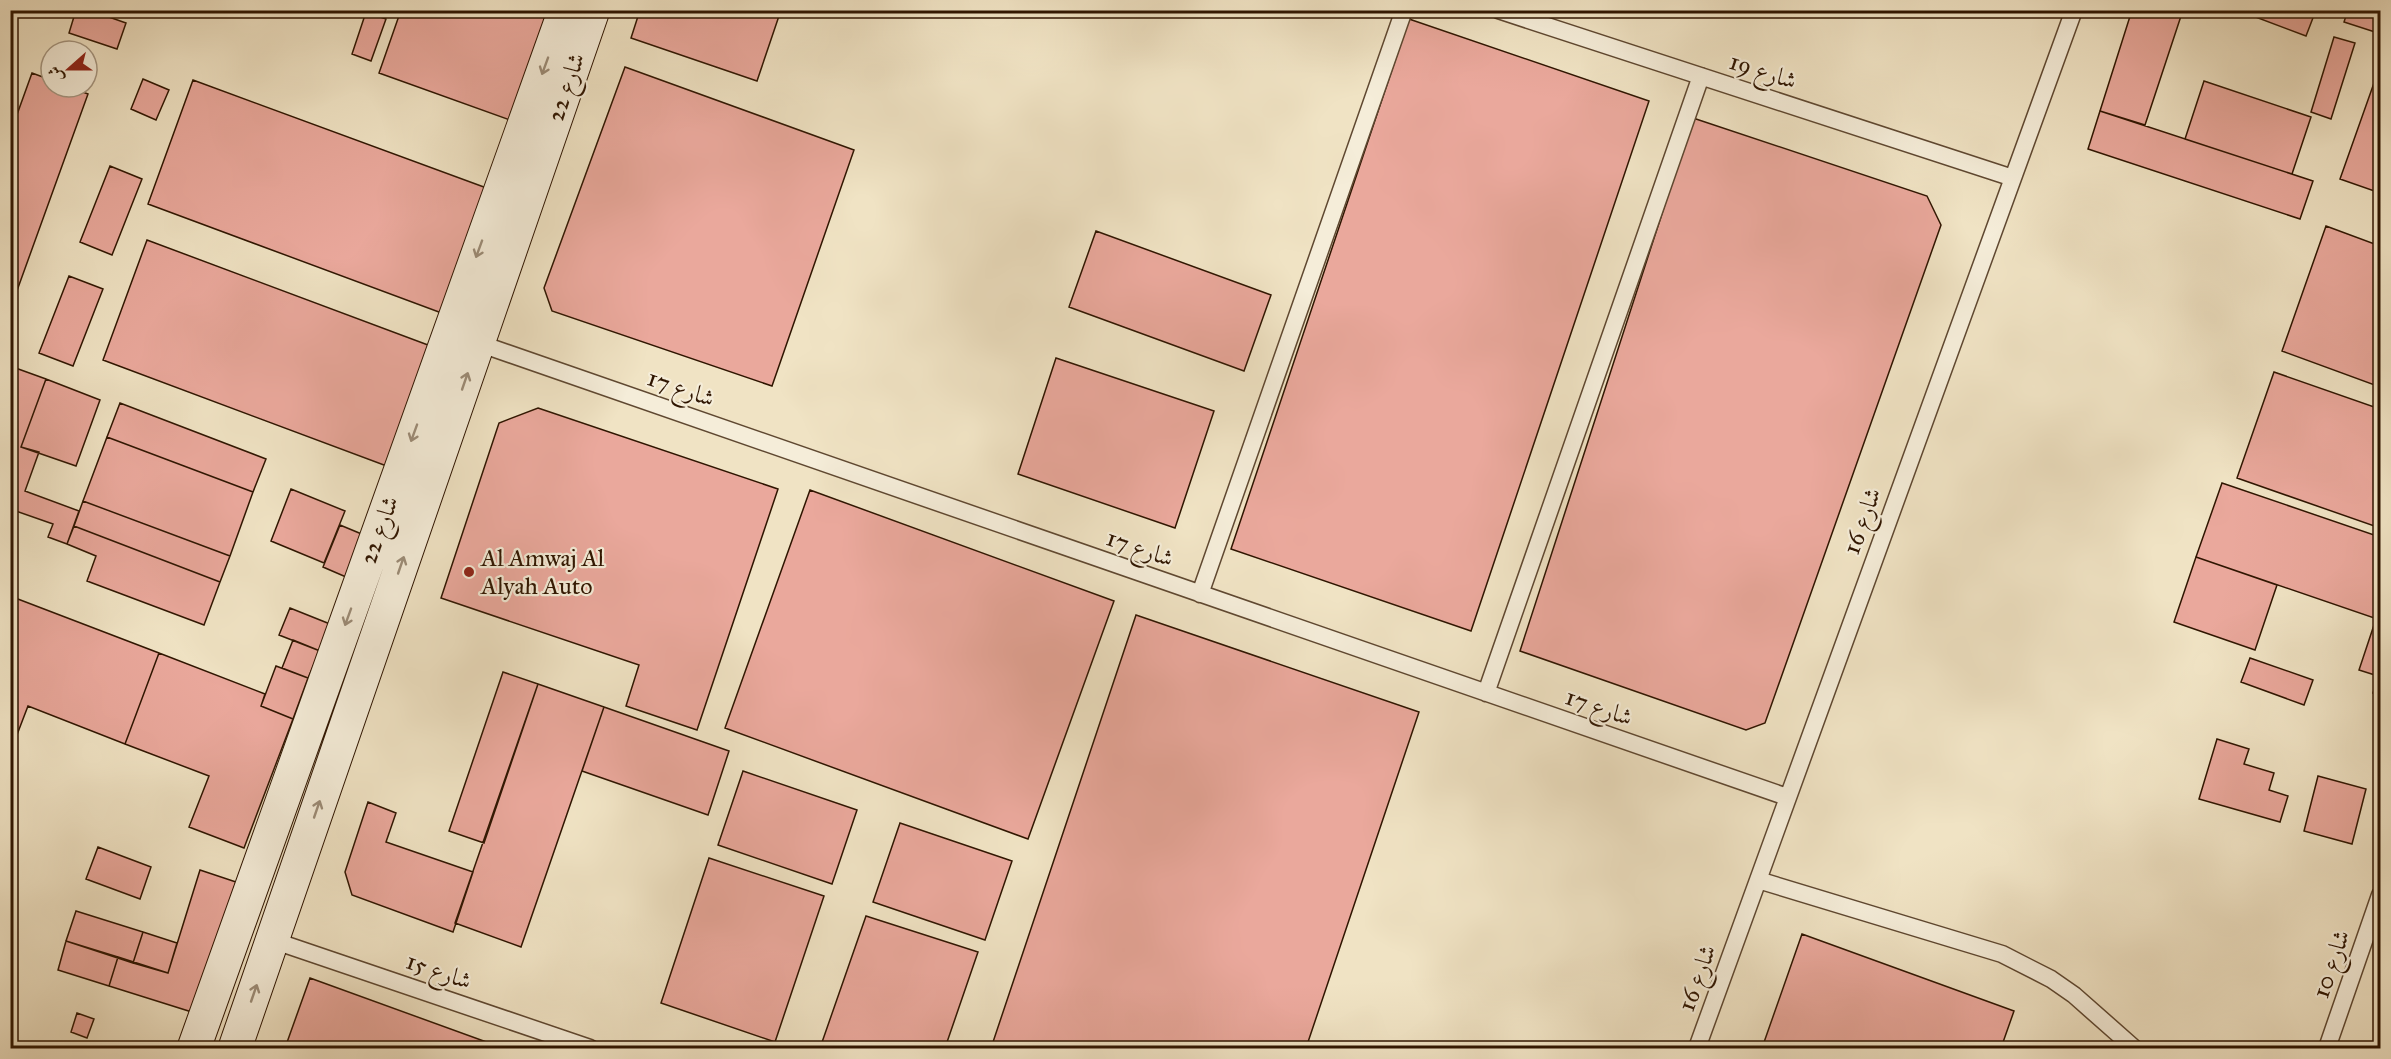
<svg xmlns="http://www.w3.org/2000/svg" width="2391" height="1059" font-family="'IM FELL Great Primer',Amiri,serif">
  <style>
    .building { fill: #eaa89c; stroke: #2f1500; stroke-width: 1.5 }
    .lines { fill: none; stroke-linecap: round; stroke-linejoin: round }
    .lane-casing { stroke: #5f4831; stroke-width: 19 }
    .secondary-casing { stroke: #2f1500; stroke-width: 35 }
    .lane { stroke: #f5edd9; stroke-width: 16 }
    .secondary { stroke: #f5edd9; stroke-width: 33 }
    .oneway { stroke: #9c8c77 }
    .poi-dot { fill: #8f2418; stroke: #f5edd9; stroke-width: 2 }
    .labels { text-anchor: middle; stroke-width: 4.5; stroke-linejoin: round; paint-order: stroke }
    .street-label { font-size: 24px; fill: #2f1500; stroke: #f5edd9 }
    .poi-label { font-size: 24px; fill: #2f1500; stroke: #f5edd9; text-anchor: start }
  </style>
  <rect width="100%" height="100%" fill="#f0e3c4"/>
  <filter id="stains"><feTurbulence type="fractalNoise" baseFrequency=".00333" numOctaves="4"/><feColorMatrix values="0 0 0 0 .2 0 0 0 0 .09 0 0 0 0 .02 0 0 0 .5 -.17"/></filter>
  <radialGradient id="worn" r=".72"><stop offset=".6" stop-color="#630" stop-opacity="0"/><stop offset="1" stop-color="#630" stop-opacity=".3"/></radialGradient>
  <path class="building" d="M76,10H89L126,23L117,49L69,33Z
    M378,10H401L398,17Z
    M401,10H548L510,120L379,73Z
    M640,10H781L757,81L631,38Z
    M2132,10H2183L2145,125L2100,111Z
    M2237,10H2316L2306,36Z
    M2348,10L2380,11L2378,33L2344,22Z
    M366,12L386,19L371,61L352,54Z
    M1409,19L1649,101L1471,631L1231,549Z
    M2334,37L2355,43L2331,119L2311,112Z
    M2380,66V193L2340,179Z
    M625,67L854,150L772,386L552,311L544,288Z
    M32,73L51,80V87H69L88,94L10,310V134Z
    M143,79L169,90L156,120L131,109Z
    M193,80L492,190L447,315L148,204Z
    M2204,81L2311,117L2292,174L2185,139Z
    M2100,111L2313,181L2300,219L2088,149Z
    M1693,118L1927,196L1941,225L1765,723L1746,730L1520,651Z
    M110,166L142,179L112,255L80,242Z
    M2326,226L2380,246V387L2282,351Z
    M1096,231L1271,295L1244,371L1069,307Z
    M147,240L436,348L392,468L103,360Z
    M69,276L103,289L73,366L39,353Z
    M1056,358L1214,411L1175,528L1018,474Z
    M10,366L46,379L21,447L39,452L25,491L79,511L67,544L48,537L53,524L10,509Z
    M2274,372L2380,409V528L2237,478Z
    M46,379L100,400L76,466L21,447Z
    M120,403L266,459L253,492L107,437Z
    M538,408L778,489L697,730L626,706L639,665L441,598L499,423Z
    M107,437L253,492L230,556L83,501Z
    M2222,483L2380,537V620L2196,557Z
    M291,489L345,511L324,563L271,541Z
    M810,490L1114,601L1028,839L725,728Z
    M83,501L230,556L220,582L74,526Z
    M340,525L364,535L346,577L323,567Z
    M74,526L220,582L204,625L87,581L96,556L67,544Z
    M2196,557L2277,585L2255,650L2174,622Z
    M10,596L159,653L125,744L28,706L10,753Z
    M290,608L330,624L320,651L279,635Z
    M1136,615L1419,712L1306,1048H991Z
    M2376,619L2380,620V670L2378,676L2359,670Z
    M293,640L320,651L308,678L282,668Z
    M159,653L265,694L261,706L293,719L244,848L189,827L209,776L125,744Z
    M2250,658L2313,680L2304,705L2241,682Z
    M276,666L308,678L293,719L261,706Z
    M2380,670V696L2373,693Z
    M503,672L538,684L484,843L449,831Z
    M538,684L604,707L521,947L455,923Z
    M604,707L729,751L708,815L582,771Z
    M2217,739L2249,749L2244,764L2274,773L2269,790L2288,796L2280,822L2199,799Z
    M743,771L857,810L832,884L718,845Z
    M2318,776L2366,789L2352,844L2304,831Z
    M368,802L396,813L386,842L473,872L453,932L352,895L345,872Z
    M900,823L1012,861L985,940L873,902Z
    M98,847L151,867L140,899L86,879Z
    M709,858L824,896L775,1042L661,1003Z
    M200,870L236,882L195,1013L109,986L118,957L168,973Z
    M76,911L143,932L133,963L66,941Z
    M866,916L978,952L945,1048H820Z
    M143,932L177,943L168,973L133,963Z
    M1802,934L2014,1011L2001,1048H1762Z
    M66,941L118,957L109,986L58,970Z
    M310,978L503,1048H285Z
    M77,1013L94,1019L87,1038L71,1032Z"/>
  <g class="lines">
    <defs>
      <path id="lane" d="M1498,10L2013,178
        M478,343L1787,797
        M1200,594L1404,10
        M1486,693L1701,76
        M1758,880L2002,954L2051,979L2074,995L2134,1048
        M272,940L590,1048
        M1697,1048L2074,10
        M2327,1048L2380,895"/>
      <path id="secondary" d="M194,1048L565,10
        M235,1048L593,10"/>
    </defs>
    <use href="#lane" class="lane-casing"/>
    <use href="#secondary" class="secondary-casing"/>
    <use href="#lane" class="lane"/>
    <use href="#secondary" class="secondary"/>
  </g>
  <defs><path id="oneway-shaft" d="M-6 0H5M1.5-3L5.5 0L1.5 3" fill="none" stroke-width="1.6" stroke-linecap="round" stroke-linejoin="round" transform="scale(1.5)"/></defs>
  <g class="oneway">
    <use href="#oneway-shaft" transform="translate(545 66) rotate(110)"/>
    <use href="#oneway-shaft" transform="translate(479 249) rotate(110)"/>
    <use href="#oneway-shaft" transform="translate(465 381) rotate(-71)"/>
    <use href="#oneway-shaft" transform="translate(414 433) rotate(110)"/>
    <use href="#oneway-shaft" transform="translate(401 565) rotate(-71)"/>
    <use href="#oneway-shaft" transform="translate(348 617) rotate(110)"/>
    <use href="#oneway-shaft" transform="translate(317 809) rotate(-71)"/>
    <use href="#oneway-shaft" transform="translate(254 993) rotate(-71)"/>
  </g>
  <circle class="poi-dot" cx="469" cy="572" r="6"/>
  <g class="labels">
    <g class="street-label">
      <text transform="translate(1763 71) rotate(18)" y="8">شارع 19</text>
      <text transform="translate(566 87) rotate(-71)" y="8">شارع 22</text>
      <text transform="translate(681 388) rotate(19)" y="8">شارع 17</text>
      <text transform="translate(1862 521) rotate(-70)" y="8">شارع 16</text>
      <text transform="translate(379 530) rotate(-70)" y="8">شارع 22</text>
      <text transform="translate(1140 548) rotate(19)" y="8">شارع 17</text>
      <text transform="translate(1599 707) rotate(19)" y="8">شارع 17</text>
      <text transform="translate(2331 964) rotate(-71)" y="8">شارع 10</text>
      <text transform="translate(439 971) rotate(19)" y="8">شارع 15</text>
      <text transform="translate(1697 978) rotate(-70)" y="8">شارع 16</text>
    </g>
    <g class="poi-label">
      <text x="481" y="566">Al Amwaj Al<tspan x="481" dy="28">Alyah Auto</tspan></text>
    </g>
  </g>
  <rect width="2391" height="1059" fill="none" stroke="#f0e3c4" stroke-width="36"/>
  <rect x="12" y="12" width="2367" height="1035" fill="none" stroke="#2f1500" stroke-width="3"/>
  <rect x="18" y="18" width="2355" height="1023" fill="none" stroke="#2f1500" stroke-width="1.5"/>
  <g transform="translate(69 69) rotate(249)"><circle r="28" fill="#f5edd9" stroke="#a69782" stroke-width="1.5"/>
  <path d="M0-4.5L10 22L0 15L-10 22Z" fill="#8f2418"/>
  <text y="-9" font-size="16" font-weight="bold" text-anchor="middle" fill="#2f1500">ش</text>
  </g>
  <rect width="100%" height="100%" filter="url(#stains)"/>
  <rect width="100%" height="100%" fill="url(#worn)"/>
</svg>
